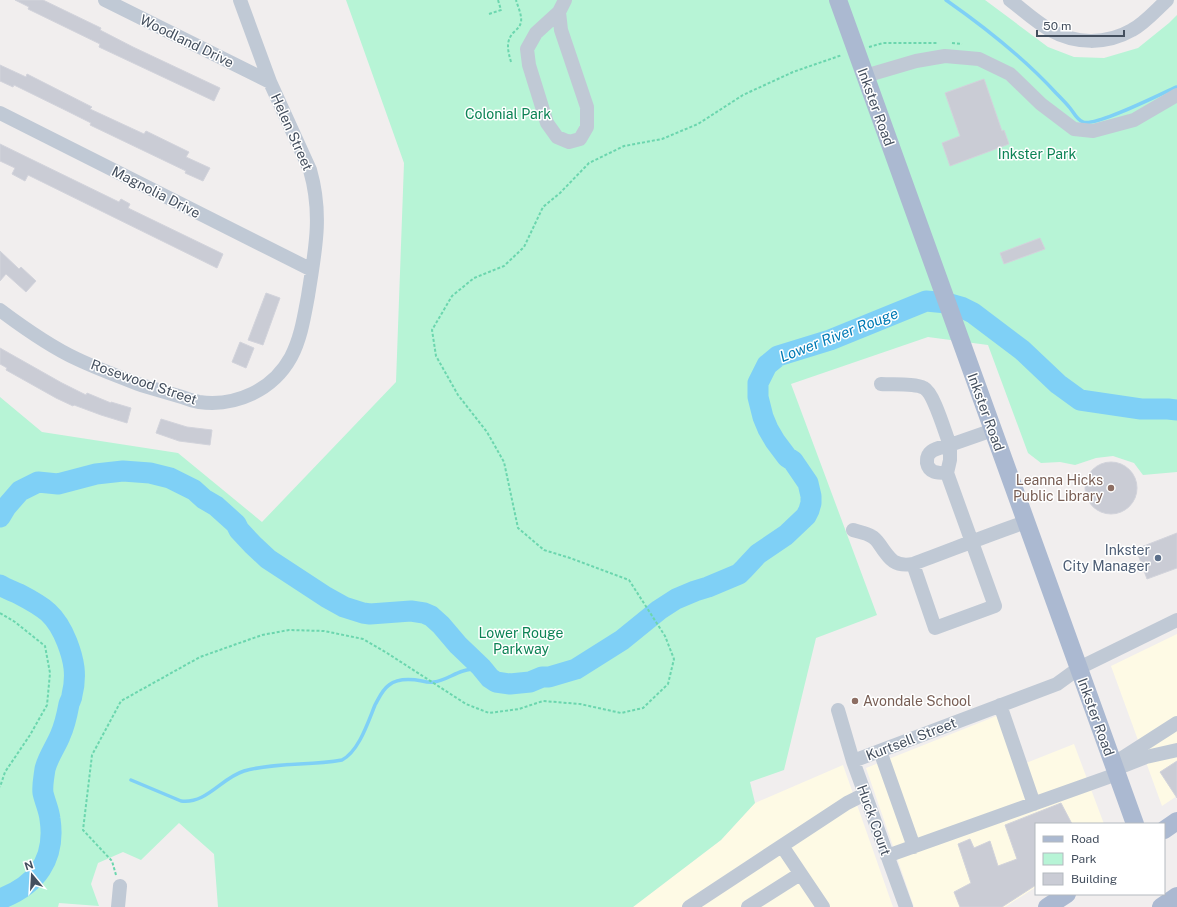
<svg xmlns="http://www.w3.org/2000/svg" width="1177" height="907" font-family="'Public Sans',sans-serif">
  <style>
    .commercial { fill: #fefae5 }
    .green { fill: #b7f4d6 }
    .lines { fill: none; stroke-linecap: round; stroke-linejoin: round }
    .stream { stroke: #7fd0f6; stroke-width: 3.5 }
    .river { stroke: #7fd0f6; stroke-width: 21 }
    .building { fill: #caccd5; stroke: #d2d3db }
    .path { stroke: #6bd6ae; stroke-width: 2; stroke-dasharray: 3 2; stroke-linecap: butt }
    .minor { stroke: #c0c9d5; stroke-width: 14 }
    .major { stroke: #abb9d1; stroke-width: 18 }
    .education-dot { fill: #8d6e63; stroke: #fff; stroke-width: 1.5 }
    .service-dot { fill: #5c6f8a; stroke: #fff; stroke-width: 1.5 }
    .labels { text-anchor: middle; stroke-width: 3; stroke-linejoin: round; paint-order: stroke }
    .street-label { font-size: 14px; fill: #444f5e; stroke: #fff }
    .park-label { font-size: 14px; fill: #0c8355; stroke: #fff }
    .education-label { font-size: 14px; fill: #785e54; stroke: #fff; text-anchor: end }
    .service-label { font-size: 14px; fill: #4e5e75; stroke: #fff; text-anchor: end }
    .water-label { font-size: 15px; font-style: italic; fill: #007ab5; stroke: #fff }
  </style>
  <rect width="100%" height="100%" fill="#f1eeee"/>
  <path class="commercial" d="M1177,634V796L1162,806L1111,666Z
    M1009,711L1026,763L1074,744L1104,824H1036V887L1005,907H914L866,768Z
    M843,765L893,907H633L721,840L755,803Z"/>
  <path class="green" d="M346,0H985L1048,47L1074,57L1104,58L1138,48L1169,23L1177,15V472L1143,475L1134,463L1113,456L1096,458L1075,465L1060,462L1041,463L1028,453L988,345L928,337L791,384L877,615L816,638L784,770L750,782L755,803L721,840L633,907H218L214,854L179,823L141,860L123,852L98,863L91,884L99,906L59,903L58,907H0V397L42,432L178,453L262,522L396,382L404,163Z"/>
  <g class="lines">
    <path class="stream" d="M946,0C986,28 1023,57 1056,93C1061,98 1066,103 1070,108C1074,113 1077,120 1083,122C1095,127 1161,94 1176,87
      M131,780L181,801C207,804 221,778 244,771C276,762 310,766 342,760C359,751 368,722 375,705C379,698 382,690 389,685C398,678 411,679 422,681C426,682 430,683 434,682C444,681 453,674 463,671C469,669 475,669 481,667"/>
    <path class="river" d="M0,517L6,507L20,491L38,482L58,484L96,474L123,471L150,473L170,478L194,490L204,499L216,506L236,524L239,530L253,545L268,559L326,597L344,607L363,613L370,614L411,611L424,613L431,616L441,625L458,645L481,667L490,678L496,682L510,684L530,682L542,677H549L576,669L622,640L659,610L676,599L695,591L708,587L739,574L744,569L758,554L786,535L806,516L809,510L811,503V496L808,483L793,461L787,457L775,441L768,429L763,417L758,397V383L767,365L778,356L830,340L926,301L947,303L961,307L973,313L1022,350L1058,384L1080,400L1141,409H1168L1177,410
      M0,585C6,589 13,591 19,594C44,607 56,614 67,642C74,660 77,675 72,695C72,698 70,701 69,704C67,715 65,725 60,736C56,746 48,757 45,769C44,777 42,785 43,793C45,802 49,810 50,819C56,859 36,886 0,899"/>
  </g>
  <path class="building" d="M15,0H43L101,28L100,30L133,47L220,88L214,101L99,47L100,44L28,9L29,7Z
    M0,65L26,77L27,74L92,107L90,109L144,134L146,131L189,152L186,157L210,168L203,181L185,173L186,171L90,125L91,123L67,111L14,85L13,87L0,81Z
    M984,79L1002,131L1004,130L1009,144L950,166L942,143L960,136L945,93Z
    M0,144L119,202L121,199L130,204L128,208L223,254L217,268L28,175L25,181L12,174L15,168L0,161Z
    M1040,238L1045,249L1004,264L1000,253Z
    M0,251L19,269L21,267L36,281L26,292L6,274L0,281Z
    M266,293L280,298L263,345L248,340Z
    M240,342L254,348L246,368L232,362Z
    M0,348L62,383L86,395L87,393L111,403V402L131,408L127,423L101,415L74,405L73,406L56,398L6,370L7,368L0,364Z
    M161,419L187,427L212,430L210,445L179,441L156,433Z
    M1085 488a26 26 0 1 1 52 0a26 26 0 1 1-52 0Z
    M1177,533V568L1147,579L1136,549Z
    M1177,761V798L1160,772Z
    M1061,803L1072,824H1036V885L1002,907H960L954,892L971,883L958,844L970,839L974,848L990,841L998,866L1017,859L1005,825Z"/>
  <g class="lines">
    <path class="path" d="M489,14L501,10L498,0
      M952,43L962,44
      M869,47L883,43H938
      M511,62C508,51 505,41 514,32C517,29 520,27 521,22C522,15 518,7 516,0
      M0,613L15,622L45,646L50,673L47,705L30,735L5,772L0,787
      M116,875L112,861L83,830L92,755L121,701L200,657L262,635L289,630L324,631L363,639L387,653L466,704L489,713L519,709L543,701L580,704L621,713L643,708L668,684L674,659L665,636L629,580L570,558L544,550L518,528L504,462L487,432L458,395L436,356L432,330L452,296L474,278L504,266L524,247L543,207L560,193L589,163L624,146L662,139L698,124L743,95L793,72L842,55"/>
    <path class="minor" d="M105,0L270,82
      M1010,0C1023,10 1036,22 1050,30C1075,44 1106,45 1132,30C1145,23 1156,10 1167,0
      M559,12L561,30L587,107V127L580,139L569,142L557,137L547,123L529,65L527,49L536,33L559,12L565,0
      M865,76L916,61L945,56L979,59L1010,74L1041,104L1074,129L1093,131L1134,120L1177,95
      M0,113L312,270
      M0,310C24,328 49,346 77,359C98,369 120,377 141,385C155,389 168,393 182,397C187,399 193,401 199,402C236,407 273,390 291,357C301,338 304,317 308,296C315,251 323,215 310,170L270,82L240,0
      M881,384C892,385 915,383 924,388C934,393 945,433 950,445C944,447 933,448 929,454C927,456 927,459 927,463C929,473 937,473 947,473
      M993,430L950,445V460L947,473L995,606L935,628L913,564C951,550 988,535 1026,522
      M853,530C859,532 866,533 871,536C875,538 878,542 880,545C890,560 895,567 913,564
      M1000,705L1034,804
      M838,710L853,761L906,907
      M880,751L914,847
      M853,761L1057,684L1079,668L1177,620
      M1113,764L1177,723
      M1118,768L1146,757L1177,750
      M782,846L823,907
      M887,856L1117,774
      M118,907L120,886
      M689,907L847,803L865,794
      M748,907L800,874"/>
    <path class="major" d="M838,0L1135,824
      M1164,830L1177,821
      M1047,907L1067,894
      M1161,907L1177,896"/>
  </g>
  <g class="education-dot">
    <circle cx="1111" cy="488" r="4"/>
    <circle cx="855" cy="701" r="4"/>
  </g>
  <circle class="service-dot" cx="1158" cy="558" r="4"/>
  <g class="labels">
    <g class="street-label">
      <text transform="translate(187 41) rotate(26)" y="5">Woodland Drive</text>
      <text transform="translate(876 107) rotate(70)" y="5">Inkster Road</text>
      <text transform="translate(292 132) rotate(66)" y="5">Helen Street</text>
      <text transform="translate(156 192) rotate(27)" y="5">Magnolia Drive</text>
      <text transform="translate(144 382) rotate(19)" y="5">Rosewood Street</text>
      <text transform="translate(986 412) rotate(70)" y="5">Inkster Road</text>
      <text transform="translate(1096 717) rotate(70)" y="5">Inkster Road</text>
      <text transform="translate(911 739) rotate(-21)" y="5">Kurtsell Street</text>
      <text transform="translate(874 820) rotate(70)" y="5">Huck Court</text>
    </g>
    <g class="park-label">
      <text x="508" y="119">Colonial Park</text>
      <text x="1037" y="159">Inkster Park</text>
      <text x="521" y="638">Lower Rouge<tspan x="521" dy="16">Parkway</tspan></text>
    </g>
    <g class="education-label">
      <text x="1103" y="485">Leanna Hicks<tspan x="1103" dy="16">Public Library</tspan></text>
      <text x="863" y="706" text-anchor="start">Avondale School</text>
    </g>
    <g class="service-label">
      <text x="1150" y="555">Inkster<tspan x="1150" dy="16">City Manager</tspan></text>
    </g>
    <g class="water-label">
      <text transform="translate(839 335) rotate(-21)" y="5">Lower River Rouge</text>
    </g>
  </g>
  <rect x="1035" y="823" width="130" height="72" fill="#ffffff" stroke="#b4b9bf"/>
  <rect x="1043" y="836" width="20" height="6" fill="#abb9d1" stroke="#b4b9bf"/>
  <text x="1071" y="843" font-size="12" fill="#444f5e">Road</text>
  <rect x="1043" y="853" width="20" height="12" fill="#b7f4d6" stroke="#b4b9bf"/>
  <text x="1071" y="863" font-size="12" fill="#444f5e">Park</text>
  <rect x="1043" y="873" width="20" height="12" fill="#caccd5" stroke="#b4b9bf"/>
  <text x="1071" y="883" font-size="12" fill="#444f5e">Building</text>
  <g transform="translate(32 875) rotate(342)" stroke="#ffffff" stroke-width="3" paint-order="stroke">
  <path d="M0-3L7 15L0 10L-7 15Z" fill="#444f5e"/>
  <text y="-6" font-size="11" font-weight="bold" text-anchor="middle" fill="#444f5e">N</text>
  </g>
  <path d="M1037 30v6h87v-6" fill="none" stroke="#444f5e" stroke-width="2"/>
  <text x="1043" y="30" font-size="12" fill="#444f5e" stroke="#ffffff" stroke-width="3" paint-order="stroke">50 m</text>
</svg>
